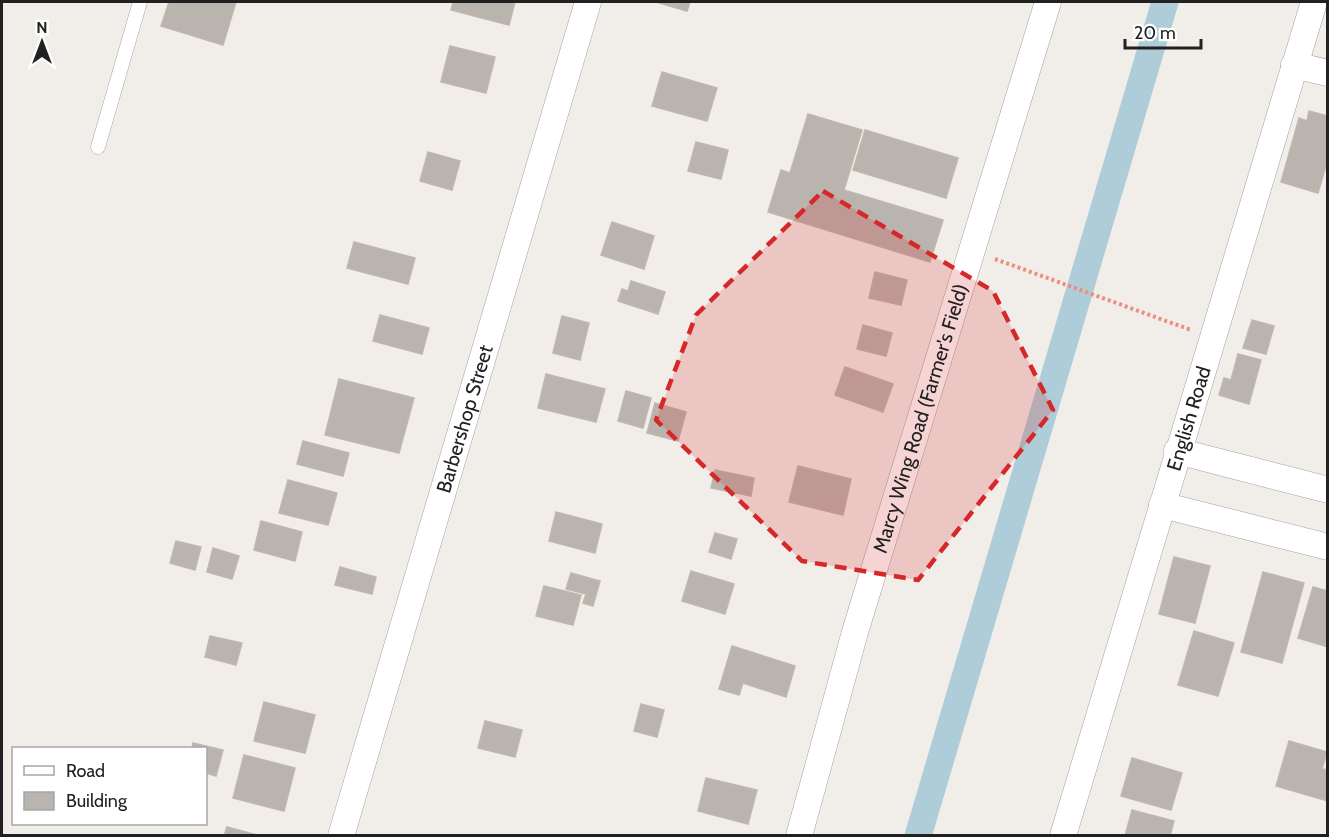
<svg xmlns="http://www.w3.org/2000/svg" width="1329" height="837" font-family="Cabin,sans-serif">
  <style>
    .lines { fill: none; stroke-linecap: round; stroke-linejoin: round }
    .canal { stroke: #aecdd9; stroke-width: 27 }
    .building { fill: #bab4af; stroke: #c1b6ac; stroke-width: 1.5 }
    .service-casing { stroke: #a2a2a2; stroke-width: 15 }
    .minor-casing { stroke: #a2a2a2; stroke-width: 27 }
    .path { stroke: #ed8e7d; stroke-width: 4; stroke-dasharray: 3 3; stroke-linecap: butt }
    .service { stroke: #fff; stroke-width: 14 }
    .minor { stroke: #fff; stroke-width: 26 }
    .marked { fill: #d62828; fill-opacity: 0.2; stroke: #d62828; stroke-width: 4.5; stroke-dasharray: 12 8; stroke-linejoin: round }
    .labels { text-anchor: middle; stroke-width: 5; stroke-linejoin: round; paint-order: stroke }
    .street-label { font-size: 20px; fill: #212121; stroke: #fff }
  </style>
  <rect width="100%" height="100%" fill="#f1eee9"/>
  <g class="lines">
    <path class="canal" d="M918,836L1165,2"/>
  </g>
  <path class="building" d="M169,2H236L223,45L161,26Z
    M453,2H515L509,25L451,10Z
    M656,2H690L687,11Z
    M450,46L495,57L486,93L441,82Z
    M662,72L717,88L707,121L652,106Z
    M1309,111L1328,116V159L1318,193L1281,182L1299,118L1307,121Z
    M808,114L862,130L844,190L943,220L930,262L768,212L781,170L790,173Z
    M865,130L958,158L946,198L853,170Z
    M696,142L728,150L721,179L688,171Z
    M428,152L460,161L452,190L420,181Z
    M612,222L654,236L644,269L601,255Z
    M354,242L415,258L408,284L347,268Z
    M875,272L907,280L901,305L869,298Z
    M631,281L665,292L658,314L618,301L622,289L628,291Z
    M380,315L429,328L422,354L373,341Z
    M562,316L589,323L580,360L553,353Z
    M1252,320L1274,326L1266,354L1243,348Z
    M863,325L892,333L886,356L857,349Z
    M1238,354L1261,360L1249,404L1219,395L1224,378L1231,380Z
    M845,367L893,384L883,412L835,395Z
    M546,374L605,389L596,422L538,408Z
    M339,379L414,398L399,453L325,435Z
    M626,391L651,398L643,428L618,421Z
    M655,403L686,412L678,441L647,433Z
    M303,441L349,453L343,476L297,464Z
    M798,466L851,479L843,515L789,502Z
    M715,470L754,478L751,496L711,488Z
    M288,480L337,493L328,525L279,513Z
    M556,512L602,524L595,553L549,541Z
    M261,521L302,532L295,561L254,550Z
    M715,533L737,539L731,559L709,552Z
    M176,541L201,547L195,570L170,563Z
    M213,548L239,556L232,579L207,572Z
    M1174,557L1210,566L1195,623L1159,614Z
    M340,567L376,577L372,594L335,585Z
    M691,571L734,584L725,614L682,601Z
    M1263,572L1304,583L1282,663L1241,652Z
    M571,573L600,581L593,606L583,603L586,594L566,589Z
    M544,586L581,595L573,625L536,616Z
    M1313,587L1328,591V647L1298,638Z
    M1194,631L1234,643L1218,696L1178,685Z
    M210,636L242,643L236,665L205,657Z
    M732,646L795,666L786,697L743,683L739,695L719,689Z
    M264,702L315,715L305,753L254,741Z
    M641,704L664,710L657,737L634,731Z
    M485,721L522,730L515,757L478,748Z
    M1289,741L1327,752L1322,769L1328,770V801L1276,786Z
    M193,743L223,750L216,776L206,773V748H192Z
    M244,755L295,768L284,811L233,798Z
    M1132,758L1182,773L1171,810L1121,796Z
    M706,778L757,790L748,824L698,811Z
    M1132,810L1174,821L1170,836H1125Z
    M227,827L261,836H224Z"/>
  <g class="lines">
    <defs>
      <path id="service" d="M98,147L140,2"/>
      <g id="minor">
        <path d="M1294,65L1328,73"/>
        <path d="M1177,451L1328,490"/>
        <path d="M1162,505L1328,547"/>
        <path id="s1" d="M341,836L588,2"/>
        <path id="s2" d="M799,836L855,632L1048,2"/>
        <path id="s3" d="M1063,836L1314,2"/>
      </g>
    </defs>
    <use href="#service" class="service-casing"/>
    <use href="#minor" class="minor-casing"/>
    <path class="path" d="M995,259L1191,330"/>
    <use href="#service" class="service"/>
    <use href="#minor" class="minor"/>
  </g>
  <path class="marked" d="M823,191L993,291L1053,410L918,580L802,561L656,420L696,315Z"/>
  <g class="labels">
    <g class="street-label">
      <text dy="7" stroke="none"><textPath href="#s1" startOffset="435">Barbershop Street</textPath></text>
      <text dy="7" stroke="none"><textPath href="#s2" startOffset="435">Marcy Wing Road (Farmer's Field)</textPath></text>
      <text dy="7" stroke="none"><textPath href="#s3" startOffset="436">English Road</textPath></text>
    </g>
  </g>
  <rect width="1329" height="837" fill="none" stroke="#212121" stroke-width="6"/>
  <rect x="12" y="747" width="195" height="78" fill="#ffffff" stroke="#a6a6a6" stroke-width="1.5"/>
  <rect x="24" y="766" width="30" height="9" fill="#ffffff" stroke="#a6a6a6" stroke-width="1.5"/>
  <text x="66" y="777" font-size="18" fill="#212121">Road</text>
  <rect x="24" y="792" width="30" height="18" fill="#bab4af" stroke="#a6a6a6" stroke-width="1.5"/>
  <text x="66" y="807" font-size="18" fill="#212121">Building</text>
  <g transform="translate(42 42)" stroke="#ffffff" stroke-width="4.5" paint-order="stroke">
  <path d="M0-4.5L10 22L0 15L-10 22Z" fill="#212121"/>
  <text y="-9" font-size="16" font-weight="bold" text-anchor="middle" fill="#212121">N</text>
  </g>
  <path d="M1125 39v9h76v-9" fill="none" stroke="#212121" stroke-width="3"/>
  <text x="1134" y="39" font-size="18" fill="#212121" stroke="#ffffff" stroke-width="4.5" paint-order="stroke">20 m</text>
</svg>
